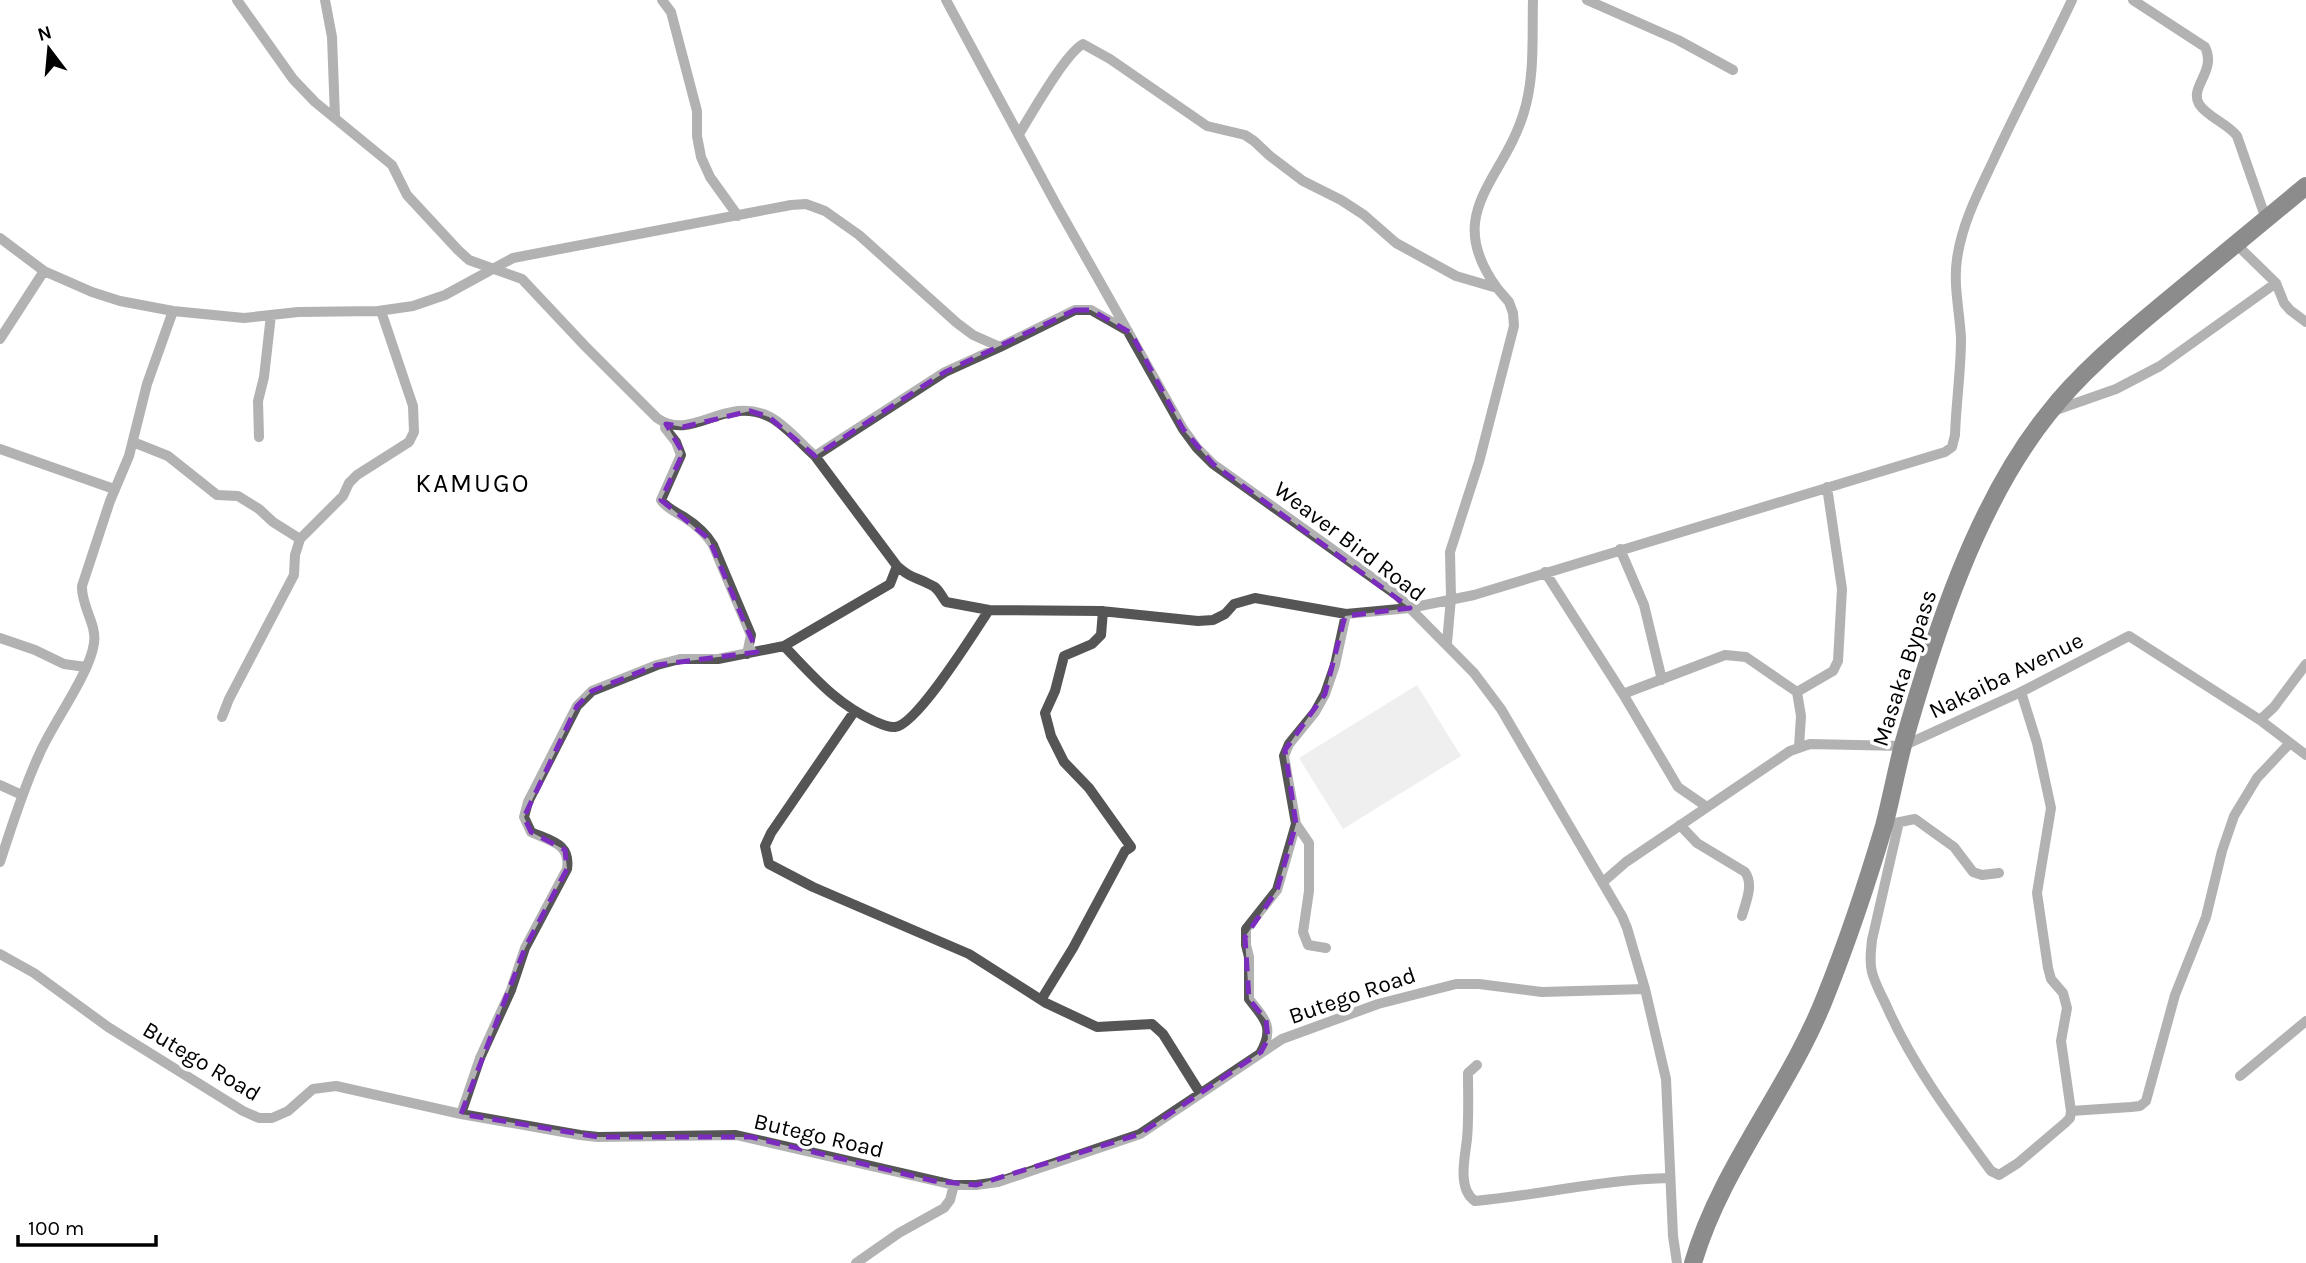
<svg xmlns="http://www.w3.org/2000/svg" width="2306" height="1263" font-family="Karla,sans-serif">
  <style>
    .green { fill: #dcdcdc }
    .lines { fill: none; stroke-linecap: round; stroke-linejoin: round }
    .street { stroke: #555; stroke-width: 10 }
    .highway { stroke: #000; stroke-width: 18 }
    .marked { fill: none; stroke: #7b2cbf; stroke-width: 5; stroke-dasharray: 14 9; stroke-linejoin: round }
    .labels { text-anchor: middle; stroke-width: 7; stroke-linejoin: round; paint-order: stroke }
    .street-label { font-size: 23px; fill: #000; stroke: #fff }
    .quarter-label { font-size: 26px; letter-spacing: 2px; fill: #000; stroke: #fff }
  </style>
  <rect width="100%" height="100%" fill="#fff"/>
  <path class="green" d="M1417,685L1461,756L1343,829L1299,758Z"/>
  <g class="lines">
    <path class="street" d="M237,0L293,79L315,102L392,165L407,195L458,250L469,260L522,279L585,346L657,418C692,443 725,394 770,417C787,426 801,444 815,456
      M325,0L332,37L335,117
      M662,0L671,12L697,111V136L701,157L710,177L738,216
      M946,0L1057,206L1183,429L1197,448L1213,464L1398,596L1474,673L1501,709L1622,916L1627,928L1645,989L1666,1079L1673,1236L1677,1263
      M1587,0L1678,40L1733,70
      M2133,0L2205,47C2217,71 2189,87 2199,104C2207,117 2227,123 2237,136L2266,219
      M1019,134C1032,113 1065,54 1083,44L1110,59L1207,126L1245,135L1254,141L1270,156L1303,181L1341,200L1364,215L1396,243L1456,276L1497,288L1509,302L1513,313L1514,326L1479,462L1450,552L1451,598L1447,643
      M0,238L44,271L92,292L120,301L173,311L244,318L298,312L378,311L413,306L445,295L513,258L791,205L806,204L825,211L859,235L957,323L973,335L1000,347L1075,310H1091L1128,331
      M2236,244L2276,283L2284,303L2290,310L2306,322
      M1497,288C1442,212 1503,182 1524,112C1535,76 1532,37 1533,0
      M0,339L44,271
      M1000,347L945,372L815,456L897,566C913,580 915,576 931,585C939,588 941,596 946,602L989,610L1101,611L1198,621L1213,620L1225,614L1234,604L1255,598L1346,614L1410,608L1474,595L1945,452L1952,447L1955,435C1956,403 1961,371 1961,339C1960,313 1953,285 1957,259C1962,223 1979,191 1994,159C2019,105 2047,53 2072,0
      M2056,410L2116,389L2160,366L2276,283
      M666,424L665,428L676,442L681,455L661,500C666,508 676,512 684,517C695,524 707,535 713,545L751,635L747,654
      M259,437L258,401L264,377L271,315
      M133,442L168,456L217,495L238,496L259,509L273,522L300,539
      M0,449L114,489
      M1620,549L1644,605L1662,680
      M1545,572L1623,694L1678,787L1707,807
      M0,638L35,650L64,664L86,667
      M784,646C813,676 835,703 874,721C881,724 888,728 895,727C917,725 975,631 989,610
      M1797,692L1833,671L1838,661L1842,589L1827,487
      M1623,694L1725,655L1746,657L1797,692L1801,716L1799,747
      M854,712L771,833L765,846L769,864L813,887L969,954L1046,1003L1097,1027L1152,1024L1163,1034L1200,1093
      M222,717L229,699L294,575L295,555L300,539L343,496L349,483L357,475L409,442L414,432L413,406L381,311
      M2260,720L2274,707L2306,664
      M0,785L22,795
      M1899,822L1872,940C1871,951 1869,961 1872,972C1875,984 1882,996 1887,1007C1913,1066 1953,1119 1991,1171L1999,1175L2018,1163L2065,1123L2070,1118L2071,1111L2061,1041L2067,1008L2063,993L2051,979L2048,968L2037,893L2051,808L2037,743L2021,692
      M1895,823L1915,819L1954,847L1973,872L1982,875L1999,873
      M1680,825L1697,843L1745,872C1754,885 1746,901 1742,916
      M0,862C12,826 23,789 39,755C52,724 90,674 94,643C97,624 81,606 82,586L110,501L129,456L147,384L173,311
      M1603,882L1626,862L1790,751L1810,744L1903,746L2021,692L2129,636L2260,720L2306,755
      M1326,948L1308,945L1303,932L1309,891V843L1296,824L1284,756L1289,744L1315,712L1325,694L1335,665L1346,614
      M0,954L34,973L108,1027L243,1111L259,1118H272L288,1111L313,1089L336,1086L461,1114L580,1135L598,1137L736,1135L954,1185H976L998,1182L1140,1134L1282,1039L1378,1004L1456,984H1479L1542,992L1645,989
      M1041,1000L1073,948L1125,851L1131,847L1089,788L1064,762L1051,736L1045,713L1055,691L1064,656L1092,644L1101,635L1103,611
      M1261,1052C1275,1027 1264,1018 1249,999V957L1246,945V929L1277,890L1296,824
      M1477,1065L1468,1073C1468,1094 1469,1118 1467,1139C1465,1157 1457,1189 1475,1201C1541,1195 1604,1179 1670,1178
      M2240,1076L2306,1021
      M2071,1111L2131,1107L2140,1106L2146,1101L2175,995L2206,917L2222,851L2234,816L2257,778L2289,744
      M461,1114L480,1058L511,990L525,948L567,869C571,843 550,841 531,832L524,817L528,802L577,706L592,691L657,665L680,659H718L784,646L890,584L897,566
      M856,1263L899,1233L944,1208L950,1200L954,1185"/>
    <path class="highway" d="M1693,1263C1721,1167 1790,1088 1826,995C1848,940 1867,883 1884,826C1891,799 1896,772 1903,745C1934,635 1976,504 2048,414C2082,370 2126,335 2168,300C2214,262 2260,224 2306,186"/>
  </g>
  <path d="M0 0H2306V1263H0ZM1075,310H1091L1131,333L1183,429L1213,464L1410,608L1345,616L1325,694L1285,750L1296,824L1277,890L1245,937L1249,999L1266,1020L1268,1039L1261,1052L1140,1134L976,1185L934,1181L751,1137H598L461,1114L525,948L567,869L565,850L531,832L524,817L577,706L592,691L657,665L757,652L709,539L661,500L683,453L666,424L683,427L750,411L769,417L815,456L945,372Z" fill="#fff" fill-opacity=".55" fill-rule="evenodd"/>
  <path class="marked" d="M1075,310H1091L1131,333L1183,429L1213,464L1410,608L1345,616L1325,694L1285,750L1296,824L1277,890L1245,937L1249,999L1266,1020L1268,1039L1261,1052L1140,1134L976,1185L934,1181L751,1137H598L461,1114L525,948L567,869L565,850L531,832L524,817L577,706L592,691L657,665L757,652L709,539L661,500L683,453L666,424L683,427L750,411L769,417L815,456L945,372Z"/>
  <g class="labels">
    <g class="street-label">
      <text transform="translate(1350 541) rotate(37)" y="8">Weaver Bird Road</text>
      <text transform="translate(1904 668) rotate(-72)" y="8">Masaka Bypass</text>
      <text transform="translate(2006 675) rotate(-26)" y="8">Nakaiba Avenue</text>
      <text transform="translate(1352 995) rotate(-19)" y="8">Butego Road</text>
      <text transform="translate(202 1061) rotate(31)" y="8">Butego Road</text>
      <text transform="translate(819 1135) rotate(13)" y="8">Butego Road</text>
    </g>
    <g class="quarter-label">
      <text x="473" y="492">KAMUGO</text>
    </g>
  </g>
  <g transform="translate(49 49) rotate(344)" stroke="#ffffff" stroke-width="5" paint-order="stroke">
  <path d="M0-5L12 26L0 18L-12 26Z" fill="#000000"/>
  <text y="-10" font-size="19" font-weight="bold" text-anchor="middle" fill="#000000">N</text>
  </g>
  <path d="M18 1235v10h138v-10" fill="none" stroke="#000000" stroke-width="3.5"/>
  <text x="28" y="1235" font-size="21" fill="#000000" stroke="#ffffff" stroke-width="5" paint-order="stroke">100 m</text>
</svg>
